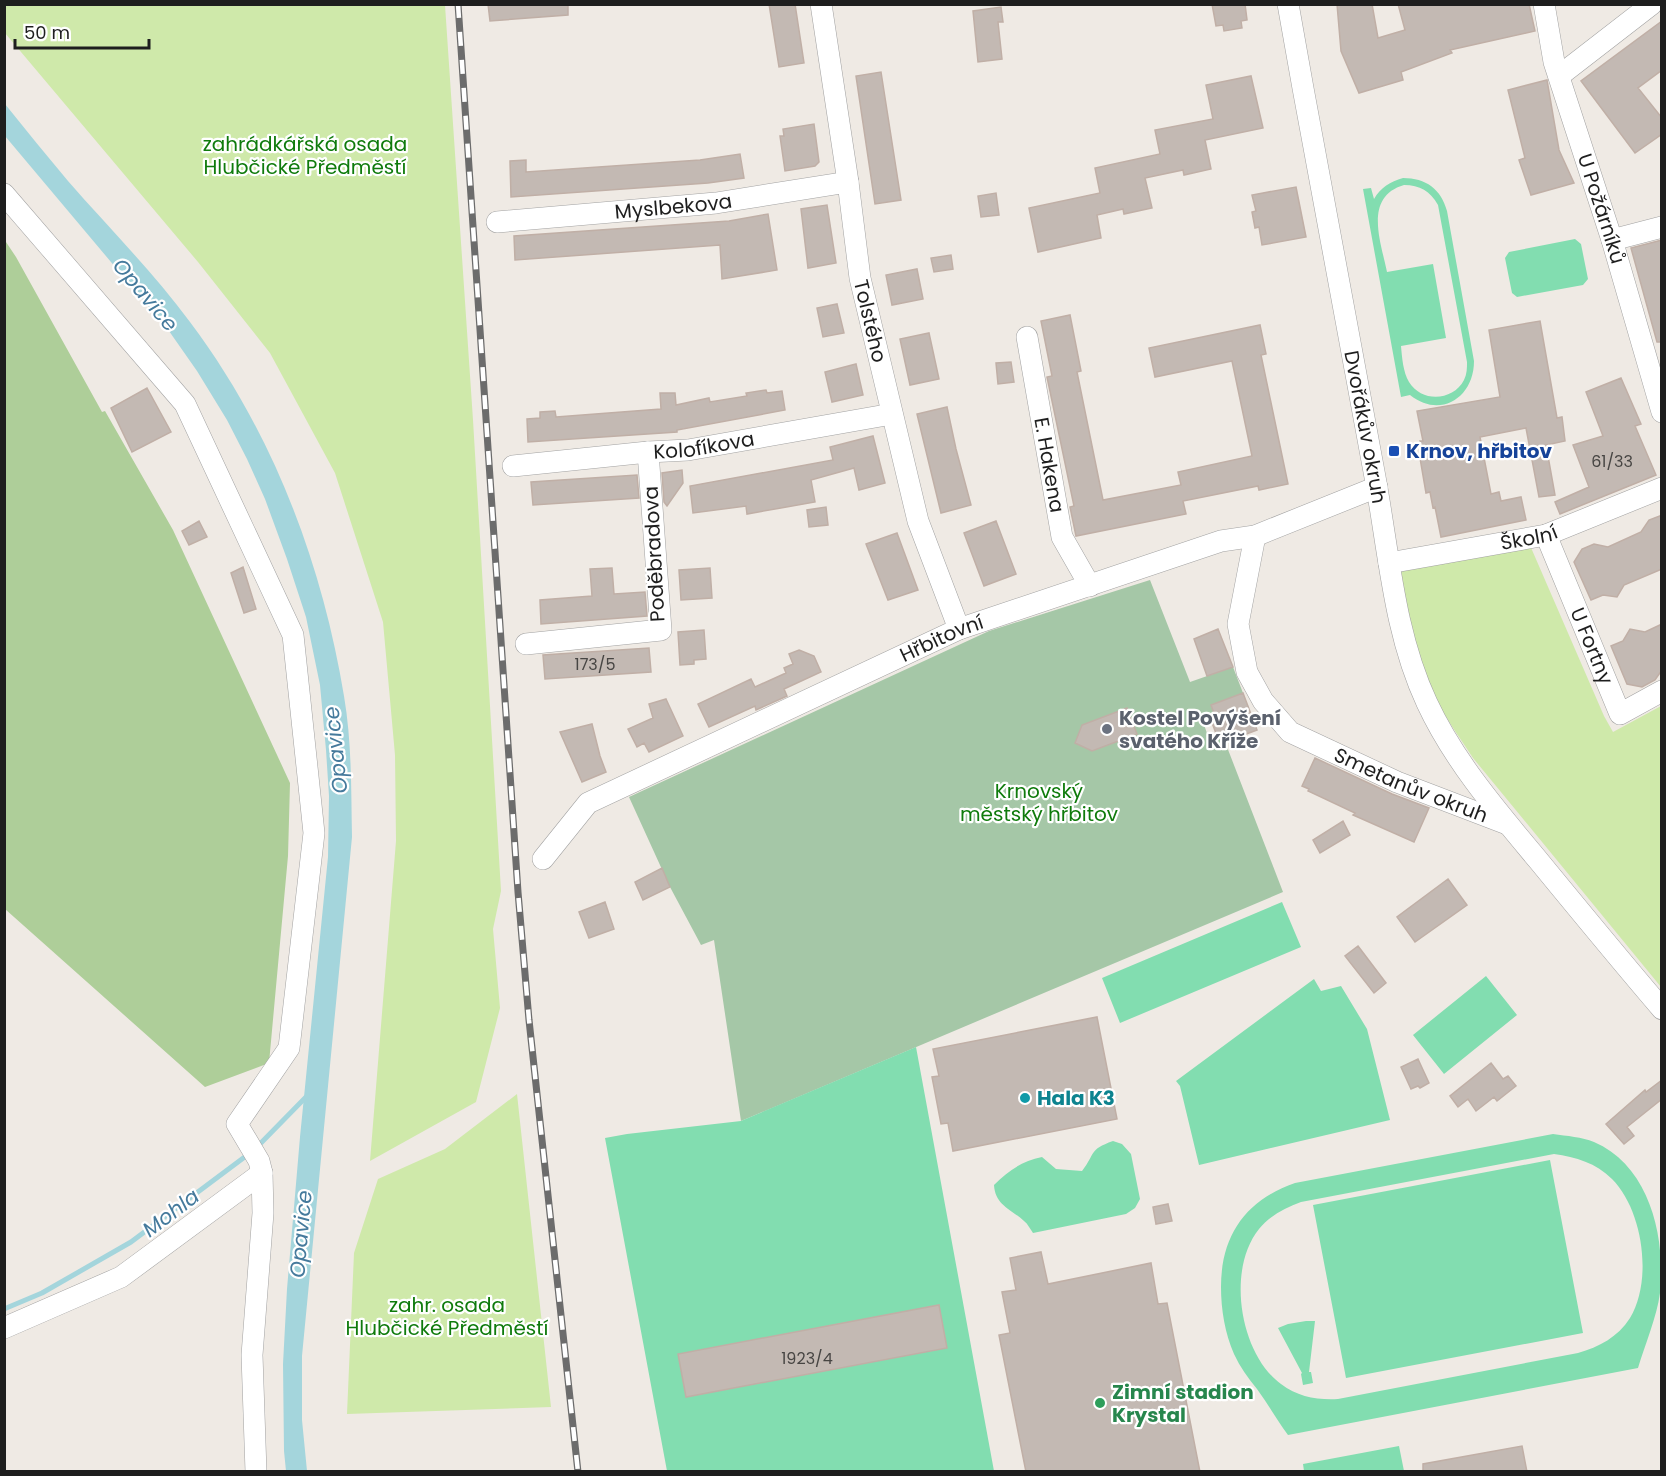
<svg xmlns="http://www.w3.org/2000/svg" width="1666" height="1476" font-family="Poppins,sans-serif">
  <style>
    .grass { fill: #cfe9aa }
    .forest { fill: #aece99 }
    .cemetery { fill: #a5c7a7 }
    .pitch { fill: #82ddb0; fill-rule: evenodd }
    .water { fill: #a4d5dc }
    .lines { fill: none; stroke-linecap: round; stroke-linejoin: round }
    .stream { stroke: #a4d5dc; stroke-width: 5 }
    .building { fill: #c3b9b3; stroke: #c0afa6; stroke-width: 1.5 }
    .minor-casing { stroke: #a2a2a2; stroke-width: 22 }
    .minor { stroke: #fff; stroke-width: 21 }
    .rail-casing { stroke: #6c6c6c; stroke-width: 7 }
    .rail { stroke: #fff; stroke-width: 4.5; stroke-dasharray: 14; stroke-linecap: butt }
    .transit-dot { fill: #1a4fb4; stroke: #fff; stroke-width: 2 }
    .worship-dot { fill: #6b7280; stroke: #fff; stroke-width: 2 }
    .culture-dot { fill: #0f9aa8; stroke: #fff; stroke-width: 2 }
    .leisure-dot { fill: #2e9e5b; stroke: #fff; stroke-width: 2 }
    .labels { text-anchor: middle; stroke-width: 4.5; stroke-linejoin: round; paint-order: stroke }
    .number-label { font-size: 16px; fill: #474543 }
    .park-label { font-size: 20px; fill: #0f7b0c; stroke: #fff }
    .street-label { font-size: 20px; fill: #1e1e1e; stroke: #fff }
    .transit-label { font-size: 20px; font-weight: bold; fill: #164399; stroke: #fff; text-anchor: start }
    .worship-label { font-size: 20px; font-weight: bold; fill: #5b616d; stroke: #fff; text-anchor: start }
    .culture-label { font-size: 20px; font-weight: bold; fill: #0d838f; stroke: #fff; text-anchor: start }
    .leisure-label { font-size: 20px; font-weight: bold; fill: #27864d; stroke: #fff; text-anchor: start }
    .water-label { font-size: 21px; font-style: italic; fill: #457a9c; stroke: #fff }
  </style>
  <rect width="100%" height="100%" fill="#efeae4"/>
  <path class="grass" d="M4,5H445L473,420L501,891L493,929L500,1008L476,1102L370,1161L396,841L395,755L383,622L335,473L270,353L198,262L5,33Z
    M1529,543L1604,716L1613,732L1661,706V987L1473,758C1459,736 1442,714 1432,690C1415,651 1408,609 1399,568Z
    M517,1094L551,1407L347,1414L354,1253L378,1179L445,1149Z"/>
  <path class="forest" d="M4,239L16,257L102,412L105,411L173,530L290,783L288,856L269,1063L205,1087L5,909Z"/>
  <path class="cemetery" d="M1150,580L1190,682L1233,667L1243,693L1211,705L1214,713L1202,719L1209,739L1222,734L1283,892L741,1121L714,940L701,945L670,887L629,797L989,631Z"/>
  <path class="pitch" d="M1403,178C1426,178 1441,189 1447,211L1474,361C1474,398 1440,419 1410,395L1401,397L1363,189L1371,188L1374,199C1381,187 1390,182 1403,178ZM1404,185C1420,185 1430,191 1438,205L1467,362C1467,368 1467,374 1464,380C1453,401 1422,403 1409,382C1403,372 1402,357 1401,346L1446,338L1433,264L1387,272C1381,242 1363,197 1404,185Z
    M1575,239L1581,244L1588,279L1583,285L1517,297L1512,293L1505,258L1509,252Z
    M1282,902L1301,947L1120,1023L1102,978Z
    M1486,976L1517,1015L1444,1074L1413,1035Z
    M1314,979L1321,991L1341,986L1367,1029L1390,1120L1199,1165L1180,1086L1176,1081Z
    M916,1047L994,1471H667L605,1138L627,1134L741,1121Z
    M1553,1134C1567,1136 1582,1137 1594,1142C1650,1166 1666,1238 1660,1293C1657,1316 1645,1345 1638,1368L1288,1435C1277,1420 1268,1404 1257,1389C1248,1378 1240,1367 1234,1354C1225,1333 1221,1310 1221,1287C1221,1235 1246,1200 1295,1183ZM1554,1154C1576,1157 1596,1163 1612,1179C1643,1210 1653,1280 1630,1318C1618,1337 1599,1347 1578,1353L1338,1399C1317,1400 1298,1397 1281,1384C1240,1354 1226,1270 1259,1229C1269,1216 1285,1208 1301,1202Z
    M1113,1141L1122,1144L1131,1154L1140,1199L1135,1208L1126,1214L1033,1233C1030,1229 1028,1224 1024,1221C1011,1209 995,1205 994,1185C1008,1171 1022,1161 1042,1157L1056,1169L1082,1171C1096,1153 1088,1150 1113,1141Z
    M1550,1160L1583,1333L1346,1378L1313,1205Z
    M1306,1321H1315L1309,1372H1311L1313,1383L1303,1385L1301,1374L1302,1373L1278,1328L1288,1324Z
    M1399,1446L1404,1471H1304L1303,1464Z"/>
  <path class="water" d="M5,104C26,130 47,156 68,181C109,228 153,272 190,322C272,431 322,562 344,696C352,743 351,790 352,837L302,1356V1420L307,1471H286L284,1451L283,1364L287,1289L300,1137L328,857L329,796L326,750L320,685L306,617L287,559L265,499L247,459L227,420L197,371L169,331L5,136Z"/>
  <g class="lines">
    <path class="stream" d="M257,1147L307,1096
      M4,1309L42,1293L131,1242L250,1153"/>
  </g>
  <path class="building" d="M488,4H568V15L490,21Z
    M769,4H795L804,63L779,67Z
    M1212,4H1245L1247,20L1241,21L1242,28L1224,31L1223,25L1216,26Z
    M1337,4H1372L1378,38L1405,30L1398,4H1529L1535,31L1450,50L1452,53L1401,72L1403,80L1359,93L1341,51Z
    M1001,7L1003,22H998L1002,59L978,62L973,11Z
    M1662,21V70L1638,88L1662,118V134L1635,153L1581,81Z
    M881,72L901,200L875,204L856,76Z
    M1251,76L1263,128L1205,140L1211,169L1184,175L1183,170L1145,178L1152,208L1124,214L1123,209L1097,215L1101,238L1038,252L1029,208L1100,193L1095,168L1160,154L1155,130L1213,119L1206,85Z
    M1547,80L1559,150L1574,183L1531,195L1519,160L1525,158L1508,90Z
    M814,124L819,162L815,166L785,171L780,136H784L783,129Z
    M740,154L744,178L708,183L511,197L510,161L526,160V172L700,160Z
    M1296,187L1306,237L1262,245L1259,227L1255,228L1252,212L1256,211L1252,195Z
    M996,193L999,215L981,217L978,196Z
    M827,205L836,263L808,268L801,209Z
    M768,214L777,270L722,279L720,245L515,260L514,236L729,221Z
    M1662,240V342H1657L1631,248Z
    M951,255L953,269L934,272L931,258Z
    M917,269L923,299L892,305L886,275Z
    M837,304L844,333L823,337L817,308Z
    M1070,315L1081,371L1077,372L1103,500L1181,485L1178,472L1252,456L1232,361L1155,377L1149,348L1260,325L1266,354L1261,355L1288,484L1259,490L1258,486L1183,501L1186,514L1076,536L1070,507L1074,506L1047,377L1052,376L1041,321Z
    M1540,321L1557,418L1562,417L1565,441L1546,445L1555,495L1539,497L1526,428L1480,437L1491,494L1499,492L1501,501L1521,497L1526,520L1441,537L1435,507L1433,508L1430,492L1426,493L1420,458L1424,457L1420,441H1423L1417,411L1500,397L1489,330Z
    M929,333L939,379L910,385L900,339Z
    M1011,362L1014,382L998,384L996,363Z
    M856,364L863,395L832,402L825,372Z
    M1621,378L1641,424L1635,426L1656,475L1560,514L1555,502L1589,487L1573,445L1603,436L1586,392Z
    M147,388L171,432L132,452L111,408Z
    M766,390L767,393L782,391L785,410L677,430V432L528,442L527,419L540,418V412L555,411L556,417L661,409L660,393H675L676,405L709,398L710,402L747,396L746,393Z
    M947,407L956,449L971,505L941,513L917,414Z
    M873,436L885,483L859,490L854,468L811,480L815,502L747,514L746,506L693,513L690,486L833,460L830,447Z
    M682,470L683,483L667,506L664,502L662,473Z
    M637,475L639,498L533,505L531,482Z
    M826,507L828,525L809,527L807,510Z
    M1662,515V569L1624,585L1617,597L1603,595L1591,600L1574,562L1582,549L1594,544L1608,547L1641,532L1649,520Z
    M199,521L207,537L189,545L182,531Z
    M996,521L1016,574L984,586L964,533Z
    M897,533L918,590L888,600L866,544Z
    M243,567L256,609L244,613L231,573Z
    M612,568L614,594L645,592L647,616L541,624L540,600L592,596L590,569Z
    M710,568L712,598L681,600L679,570Z
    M1662,624V670L1655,680L1642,687L1627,684L1611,646L1623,641L1630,629L1645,632Z
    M1218,629L1233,667L1207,676L1194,639Z
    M704,630L706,659L694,660V664L680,665L678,632Z
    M649,648L651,672L545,679L543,655Z
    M799,650L814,656L821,672L784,689L787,696L756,710L755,706L709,727L698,704L751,679L755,687L786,673L784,668L793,664L789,654Z
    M1243,693L1257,730L1225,742L1222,734L1217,736L1209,715L1214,713L1211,705Z
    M666,699L683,736L649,752L644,743L637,747L628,729L653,718L649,704Z
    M1127,708L1137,734L1092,751L1075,743L1082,725Z
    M592,724L600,756L606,772L582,782L560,732Z
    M1315,758L1392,794L1429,808L1414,842L1353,815L1355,813L1308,791L1309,789L1302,786Z
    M1343,821L1350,835L1320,853L1313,840Z
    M662,868L670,887L643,900L635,882Z
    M1448,879L1467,905L1415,942L1397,917Z
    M605,902L614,929L589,938L579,912Z
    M1358,946L1386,983L1374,993L1345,956Z
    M1097,1017L1117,1119L953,1151L948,1123L941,1124L932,1077L939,1076L933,1049Z
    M1418,1059L1429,1083L1420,1088L1418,1086L1411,1089L1401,1067Z
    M1491,1063L1503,1079L1508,1076L1516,1086L1497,1101L1494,1097L1476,1111L1468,1099L1458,1107L1450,1096Z
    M1662,1080V1099L1627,1127L1634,1136L1624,1144L1606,1124L1645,1090L1646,1092Z
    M1168,1204L1172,1221L1156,1224L1153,1207Z
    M1041,1252L1048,1284L1151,1263L1158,1304L1167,1303L1200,1472H1026L999,1335L1010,1333L1002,1292L1016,1290L1010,1258Z
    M939,1305L947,1348L686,1397L678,1354Z
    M1522,1446L1527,1472H1423V1464Z"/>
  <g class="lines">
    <defs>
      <g id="minor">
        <path id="s1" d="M821,4L848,182L860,278L918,521L959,629"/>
        <path id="s2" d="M1288,4C1316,162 1345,320 1375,477C1389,553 1394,633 1427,703C1454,761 1497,811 1538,860C1579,910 1620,960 1662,1009"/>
        <path id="s3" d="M1544,4L1554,62L1612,240L1662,412"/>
        <path d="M1559,76L1652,4"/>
        <path d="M4,194L185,404L293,635L314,833L289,1048L237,1124L259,1161L262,1173L263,1213L252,1355L256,1472"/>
        <path id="s4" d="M497,222L716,203L848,182"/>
        <path d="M1612,240L1662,227"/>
        <path id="s5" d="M1027,337L1062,537L1090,586"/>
        <path id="s6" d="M513,466L648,452L688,450L892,414"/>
        <path id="s7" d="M1546,535L1620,714L1662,691"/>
        <path id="s8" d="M1255,536L1238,624L1247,672L1263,701L1290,732L1397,782L1507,824"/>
        <path id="s9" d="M1389,563L1546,535L1662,488"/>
        <path d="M526,644L661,630L648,452"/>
        <path id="s10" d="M543,859L588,803L959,629L1221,541L1255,536L1377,487"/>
        <path d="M4,1328L121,1277L262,1173"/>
      </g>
    </defs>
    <use href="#minor" class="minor-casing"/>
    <use href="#minor" class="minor"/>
    <defs>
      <path id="rail" d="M458,4L518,892L529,1020L578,1472"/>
    </defs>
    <use href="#rail" class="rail-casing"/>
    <use href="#rail" class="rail"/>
  </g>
  <rect class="transit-dot" x="1388" y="445" width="12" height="12" rx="3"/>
  <circle class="worship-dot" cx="1107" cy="729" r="6"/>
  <circle class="culture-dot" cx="1025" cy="1098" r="6"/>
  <circle class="leisure-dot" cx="1100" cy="1403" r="6"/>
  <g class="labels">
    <g class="number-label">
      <text x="1612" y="467">61/33</text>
      <text x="595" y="670">173/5</text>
      <text x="807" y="1364">1923/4</text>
    </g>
    <g class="park-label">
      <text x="305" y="151">zahrádkářská osada<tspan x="305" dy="23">Hlubčické Předměstí</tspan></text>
      <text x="1039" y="798">Krnovský<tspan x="1039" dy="23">městský hřbitov</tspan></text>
      <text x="447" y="1312">zahr. osada<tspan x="447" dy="23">Hlubčické Předměstí</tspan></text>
    </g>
    <g class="street-label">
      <text dy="7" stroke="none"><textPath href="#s4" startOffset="177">Myslbekova</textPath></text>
      <text dy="7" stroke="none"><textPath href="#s3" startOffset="213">U Požárníků</textPath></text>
      <text dy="7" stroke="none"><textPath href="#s1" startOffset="321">Tolstého</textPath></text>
      <text dy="7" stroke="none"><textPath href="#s2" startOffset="430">Dvořákův okruh</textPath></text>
      <text dy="7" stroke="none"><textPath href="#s6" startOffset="192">Kolofíkova</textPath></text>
      <text dy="7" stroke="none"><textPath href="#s5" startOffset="130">E. Hakena</textPath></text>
      <text dy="7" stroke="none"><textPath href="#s9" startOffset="142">Školní</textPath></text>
      <text transform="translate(654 554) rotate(-93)" y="7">Poděbradova</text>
      <text dy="7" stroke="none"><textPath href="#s10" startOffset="462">Hřbitovní</textPath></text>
      <text dy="7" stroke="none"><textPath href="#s7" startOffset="120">U Fortny</textPath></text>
      <text dy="7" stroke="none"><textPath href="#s8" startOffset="345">Smetanův okruh</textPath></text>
    </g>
    <g class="transit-label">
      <text x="1406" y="458">Krnov, hřbitov</text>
    </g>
    <g class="worship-label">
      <text x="1119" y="725">Kostel Povýšení<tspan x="1119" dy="23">svatého Kříže</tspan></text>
    </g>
    <g class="culture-label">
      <text x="1037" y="1105">Hala K3</text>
    </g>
    <g class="leisure-label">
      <text x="1112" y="1399">Zimní stadion<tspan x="1112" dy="23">Krystal</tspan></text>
    </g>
    <g class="water-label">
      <text transform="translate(145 295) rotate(50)" y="7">Opavice</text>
      <text transform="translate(336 750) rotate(-96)" y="7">Opavice</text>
      <text transform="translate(171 1213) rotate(-37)" y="7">Mohla</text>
      <text transform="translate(301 1234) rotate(-85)" y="7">Opavice</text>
    </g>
  </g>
  <rect width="1666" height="1476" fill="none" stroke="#1e1e1e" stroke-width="12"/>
  <path d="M15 39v9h134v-9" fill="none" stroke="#1e1e1e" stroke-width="3"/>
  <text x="24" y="39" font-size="18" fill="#1e1e1e" stroke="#ffffff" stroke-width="4.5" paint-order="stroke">50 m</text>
</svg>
